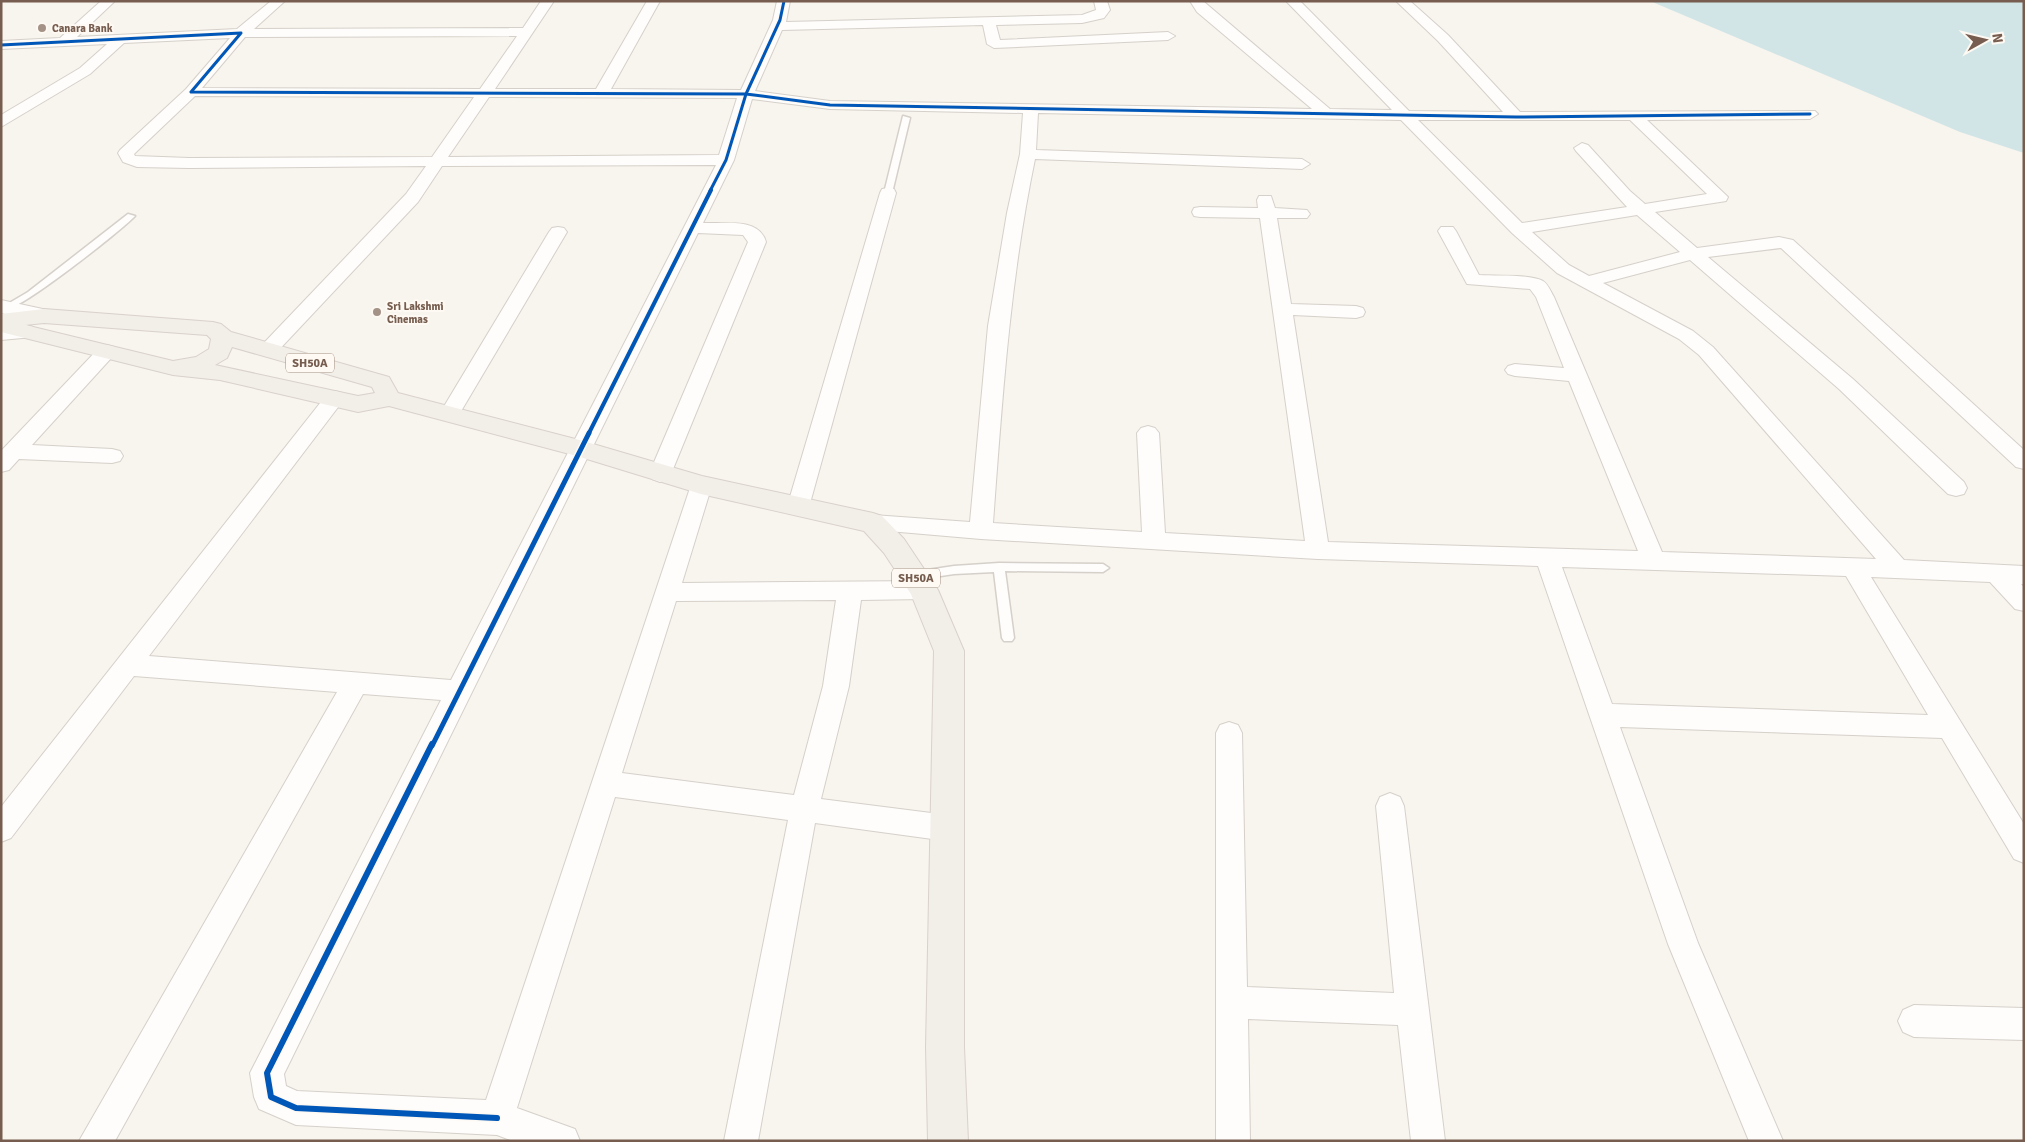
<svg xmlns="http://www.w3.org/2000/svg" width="2025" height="1142" font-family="Signika,sans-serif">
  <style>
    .water { fill: #d1e5e7 }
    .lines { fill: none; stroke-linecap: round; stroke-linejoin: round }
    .lane-casing { stroke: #d5d0c9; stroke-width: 3 }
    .street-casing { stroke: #d5d0c9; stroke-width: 2 }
    .secondary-casing { stroke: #d6d0c9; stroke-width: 2 }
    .primary-casing { stroke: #d9d1cb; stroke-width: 2 }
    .lane { fill: #fefdfc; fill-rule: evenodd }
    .street { fill: #fefdfc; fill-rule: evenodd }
    .secondary { fill: #fefdfc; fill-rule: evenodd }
    .primary { fill: #f2eee8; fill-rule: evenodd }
    .cycleway-far3-casing { stroke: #fef9f2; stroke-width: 5 }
    .cycleway-far2-casing { stroke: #fef9f2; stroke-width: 6 }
    .cycleway-far1-casing { stroke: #fef9f2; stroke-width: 8 }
    .cycleway-casing { stroke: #fef9f2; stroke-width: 9 }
    .cycleway-far3 { stroke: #0057b8; stroke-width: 3 }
    .cycleway-far2 { stroke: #0057b8; stroke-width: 4 }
    .cycleway-far1 { stroke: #0057b8; stroke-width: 5 }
    .cycleway { stroke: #0057b8; stroke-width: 6 }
    .poi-dot { fill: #a49287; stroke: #fef9f2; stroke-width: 2 }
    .labels { text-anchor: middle; stroke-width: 4; stroke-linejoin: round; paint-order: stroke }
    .far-poi-label { font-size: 11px; font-weight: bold; fill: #765d4f; stroke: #fef9f2; text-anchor: start }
    .shield { fill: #fef9f2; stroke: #9f8c80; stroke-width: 1 }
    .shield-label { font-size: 12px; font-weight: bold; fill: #765d4f }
  </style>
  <rect width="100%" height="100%" fill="#f8f4ee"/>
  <path class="water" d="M1650,1H2024V153L1960,132Z"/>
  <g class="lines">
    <defs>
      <path id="lane" d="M903,116L910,118L892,193L888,195L884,193Z
        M128,214L135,216C122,230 19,311 6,309V305L28,292Z
        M999,563L1103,564L1109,568L1103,572L1005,571L1014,638L1012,641H1004L1002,638L994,572L954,574L914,580L910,579L908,576L910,573L914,572L954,566Z"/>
      <path id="street" d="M101,1H115L77,37L237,29L271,1H285L254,29L523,28L541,1H554L495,89H596L647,1H660L611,89L741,90L773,20L777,1H790L786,22L1082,15L1096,10L1094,1H1107L1110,10L1104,18L1082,23L996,25L1000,40L1168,32L1175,36L1168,40L994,48L987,44L983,25L782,30L755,91L830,101L1312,109L1197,12L1190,1H1203L1330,109L1392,110L1286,1H1300L1409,111L1503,112L1438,41L1396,1H1410L1448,35L1520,112L1815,111L1818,114L1810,119L1647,120L1728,197L1726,201L1720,202L1655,212L1697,248L1779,237L1793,240L2024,450V469L2016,467L1781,248L1708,257L1853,379L1964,482L1967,488L1964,494L1956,496L1948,494L1839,389L1690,260L1603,283L1693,331L1713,347L1904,560L2024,566V584H2021L2024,587V611L2015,609L1990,582L1871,577L2024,824V863L2014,859L1942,738L1620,727L1698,943L1783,1141H1749L1668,944L1538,566L1318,559L981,539L865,529L862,523L865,517L873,515L970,522L988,326L1007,213L1020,154L1023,113L830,109L752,99L734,160L703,223C724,224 759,217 766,242L671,474L668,479L660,482L652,479L649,474L748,242L743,235L698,233L284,1074L286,1086L297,1091L486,1100L693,479L701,477L709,479L712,485L682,583L924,581L933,583L936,590L933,597L924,599L861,600L849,686L821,799L947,815L957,819L961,828L957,837L947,841L815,823L758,1141H724L788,820L615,797L517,1108L575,1129L580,1141H513L497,1135L296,1125L259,1109L254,1097L250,1073L441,700L363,694L115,1141H79L337,692L134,676L11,838L1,842V807L328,393L335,391L342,393L345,398L149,656L451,680L716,165L442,166L418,202L275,354L268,356L261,354L258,350L261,346L406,194L426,166L189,168L137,167L123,162L118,153L120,150L186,89L230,38L124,43L90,74L1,127V115L80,68L107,44L1,49V41L60,38ZM517,36L480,89L202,88L245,37ZM195,96L474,97L432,157L189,158L135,156L134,154ZM489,97L737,98L719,155L448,157ZM1038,113L1401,120L1512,233L1557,273L1679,339L1699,355L1876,559L1662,552L1554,297C1551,292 1548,284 1543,281C1529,274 1495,276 1479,275L1456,231L1453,227H1441L1438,231L1467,284L1530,289L1536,297L1564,368L1515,364L1508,366L1505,370L1508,374L1515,376L1569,381L1638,551L1328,542L1293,315L1356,318L1363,316L1365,312L1363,308L1356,306L1291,304L1277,218H1307L1310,214L1307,210L1275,208L1271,196H1259L1257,200L1258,208L1200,207L1194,208L1192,212L1194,216L1200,217L1260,218L1305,541L1165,533L1159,433L1155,428L1148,426L1141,428L1137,433L1142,532L993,523C1002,401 1010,279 1035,159L1302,169L1310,164L1302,159L1036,150ZM1418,120H1630L1707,194L1645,204L1630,191L1588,145L1582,143L1574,148L1576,151L1627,207L1522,223ZM1637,215L1680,252L1589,276L1569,265L1532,232ZM1562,567L1846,576L1928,715L1612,704ZM836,600L823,686L794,795L622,773L676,601Z
        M888,188L894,189L896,193L809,507L806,513L798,515L790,513L787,507L880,193L882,189Z
        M558,227L564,228L567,232L460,413L457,418L450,420L443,418L440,413L549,232L552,228Z
        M107,345L114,347L117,351L114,355L32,445L112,449L120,451L123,456L120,461L112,463L19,459L9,470L1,472V451L100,347Z
        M1229,722L1238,725L1242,733L1247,987L1394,993L1376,806L1380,797L1390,793L1400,797L1404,806L1445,1141H1411L1398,1025L1248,1019L1250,1141H1216V733L1220,725Z
        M1914,1005L2024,1008V1040L1914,1037L1903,1032L1898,1021L1903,1010Z"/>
      <path id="secondary" d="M1,300L52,311L55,316L52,321L44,323L1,313Z
        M25,325L33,327L36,332L33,337L1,340V326Z"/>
      <path id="primary" d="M44,309L213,322L221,324L231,332L389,377L398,393L583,441L702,476L873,513L882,516L904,539L938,590L964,651V1047L968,1141H928L926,1047L934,651L911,594L884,553L864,531L701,494L577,456L389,406L358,412L220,380L173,375L1,332V314ZM44,323L207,335L211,339L209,349L196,357L173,361L25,325ZM232,347L372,387L375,393L358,396L215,365L227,358Z"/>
    </defs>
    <use href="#lane" class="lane-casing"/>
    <use href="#street" class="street-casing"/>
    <use href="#secondary" class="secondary-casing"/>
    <use href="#primary" class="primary-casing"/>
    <use href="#lane" class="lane"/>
    <use href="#street" class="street"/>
    <use href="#secondary" class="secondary"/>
    <use href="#primary" class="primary"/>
    <defs>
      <path id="cycleway-far3" d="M1,45L241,33L191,92L746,94L830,105L1516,117L1810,114
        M710,191L726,160L746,94L780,20L784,1"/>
      <path id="cycleway-far2" d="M588,435L711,190"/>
      <path id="cycleway-far1" d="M432,746L589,433"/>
      <path id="cycleway" d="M432,744L267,1073L271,1097L296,1108L497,1118"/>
    </defs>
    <use href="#cycleway-far3" class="cycleway-far3-casing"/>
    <use href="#cycleway-far2" class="cycleway-far2-casing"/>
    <use href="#cycleway-far1" class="cycleway-far1-casing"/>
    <use href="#cycleway" class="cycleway-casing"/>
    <use href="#cycleway-far3" class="cycleway-far3"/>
    <use href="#cycleway-far2" class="cycleway-far2"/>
    <use href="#cycleway-far1" class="cycleway-far1"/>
    <use href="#cycleway" class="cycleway"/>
  </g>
  <g class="poi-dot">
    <circle cx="42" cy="28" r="5"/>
    <circle cx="377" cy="312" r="5"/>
  </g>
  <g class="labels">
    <g class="far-poi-label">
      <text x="52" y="32">Canara Bank</text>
      <text x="387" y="310">Sri Lakshmi<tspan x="387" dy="13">Cinemas</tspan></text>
    </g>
    <g class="shield">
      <rect x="286" y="353.5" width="48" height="19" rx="4"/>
      <rect x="892" y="568.5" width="48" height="19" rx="4"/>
    </g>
    <g class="shield-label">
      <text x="310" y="367">SH50A</text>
      <text x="916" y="582">SH50A</text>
    </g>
  </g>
  <rect width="2025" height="1142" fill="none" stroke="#765d4f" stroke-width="5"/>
  <g transform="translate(1985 40) rotate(82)" stroke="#fef9f2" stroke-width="4" paint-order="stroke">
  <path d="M0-4L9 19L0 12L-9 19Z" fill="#765d4f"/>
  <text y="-8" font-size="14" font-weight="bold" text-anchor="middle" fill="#765d4f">N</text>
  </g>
</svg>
